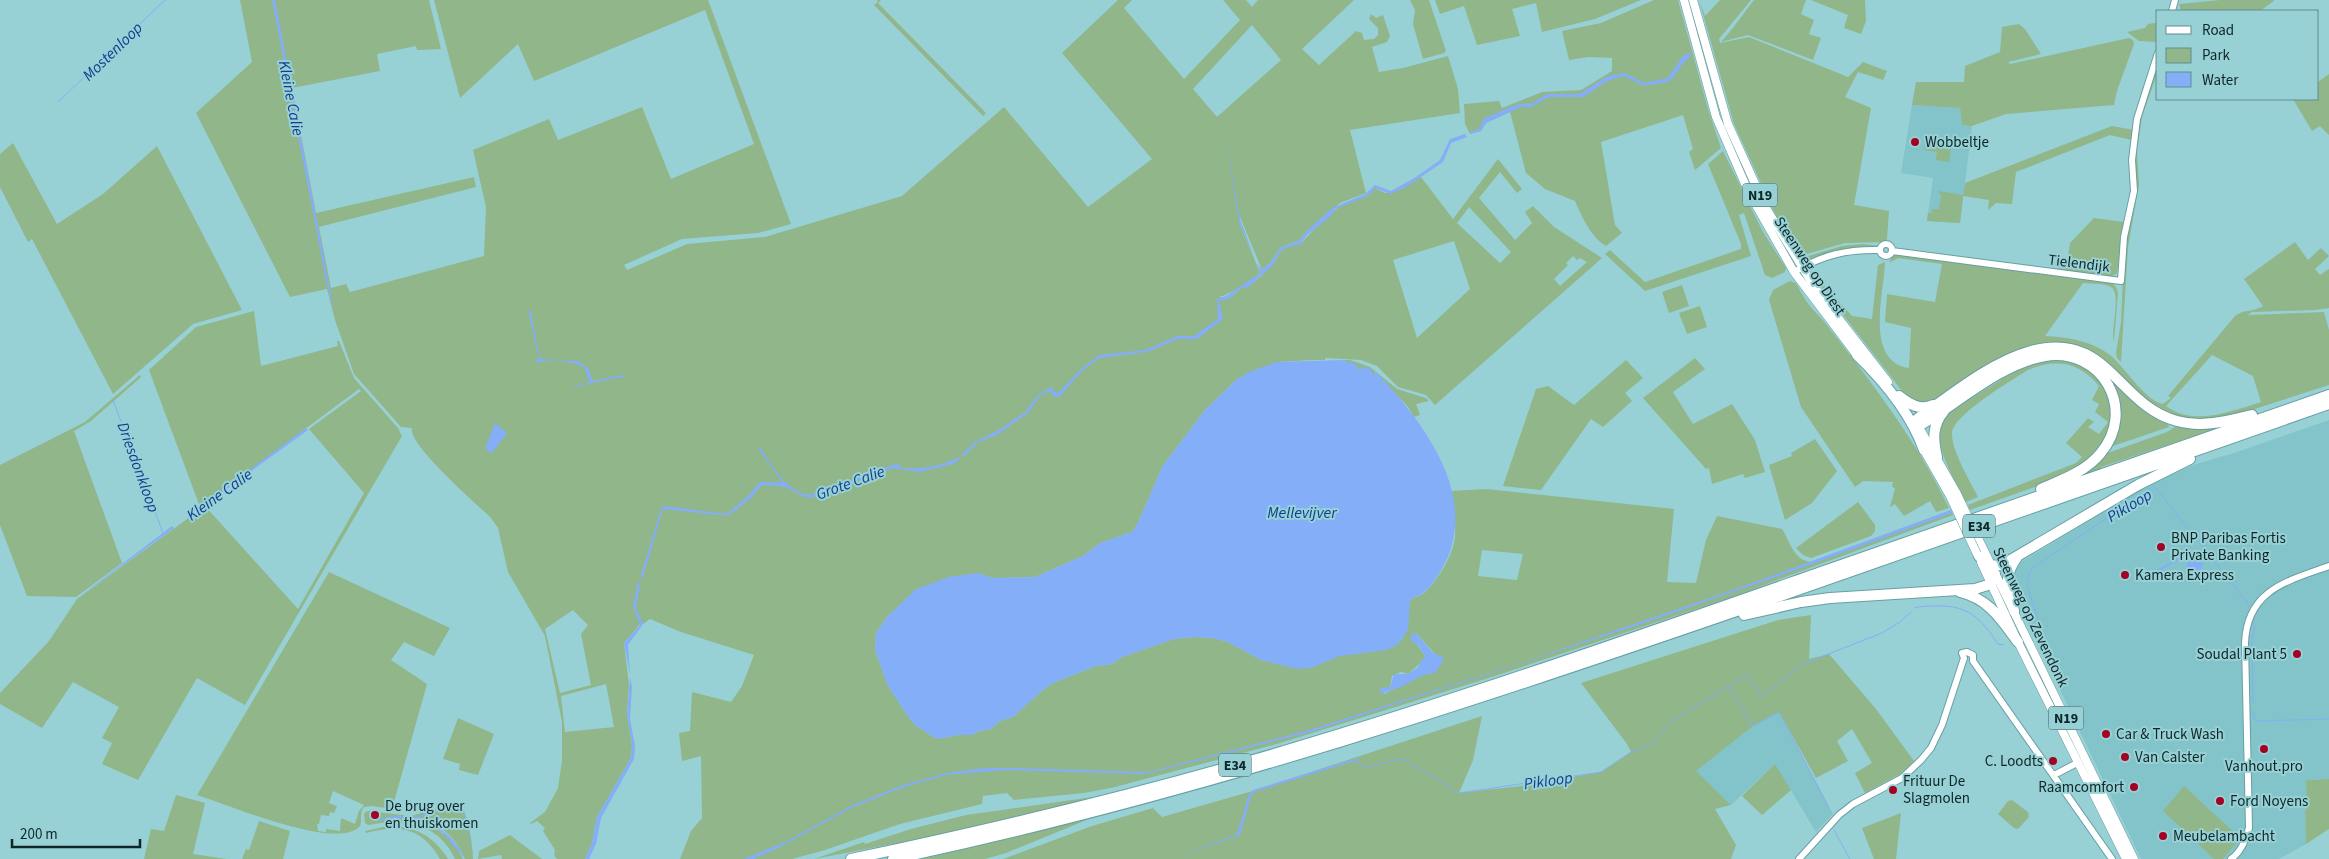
<svg xmlns="http://www.w3.org/2000/svg" width="2329" height="859" font-family="'Source Sans 3',sans-serif">
  <style>
    .built { fill: #82c4c9 }
    .green { fill: #90b68a; fill-rule: evenodd }
    .water { fill: #84aef7 }
    .lines { fill: none; stroke-linecap: round; stroke-linejoin: round }
    .stream { stroke: #84aef7; stroke-width: 1 }
    .minor-casing { stroke: #679fa3; stroke-width: 8 }
    .major-casing { stroke: #679fa3; stroke-width: 9 }
    .highway-casing { stroke: #679fa3; stroke-width: 12 }
    .minor { stroke: #fff; stroke-width: 6 }
    .major { stroke: #fff; stroke-width: 8 }
    .highway { stroke: #fff; stroke-width: 10 }
    .major-bridge-casing { stroke: #679fa3; stroke-width: 9; stroke-linecap: butt }
    .major-bridge { stroke: #fff; stroke-width: 8 }
    .poi-dot { fill: #a20324; stroke: #98d1d5; stroke-width: 2 }
    .labels { text-anchor: middle; stroke-width: 4; stroke-linejoin: round; paint-order: stroke }
    .shield { fill: #98d1d5; stroke: #38595c; stroke-width: 1 }
    .shield-label { font-size: 14px; font-weight: bold; fill: #0f2628 }
    .poi-label { font-size: 15px; fill: #0f2628; stroke: #98d1d5; text-anchor: start }
    .street-label { font-size: 15px; fill: #0f2628; stroke: #98d1d5 }
    .water-label { font-size: 16px; font-style: italic; fill: #113e91; stroke: #98d1d5 }
  </style>
  <rect width="100%" height="100%" fill="#98d1d5"/>
  <path class="built" d="M1912,105L1960,108L1962,125L1972,126L1960,223L1927,221L1933,178L1901,173Z
    M2329,420V779L2306,780L2307,810L2305,811L2306,844L2279,859H2141L2016,598L2013,576L2021,562L2152,483L2193,465L2237,452Z
    M1779,712L1833,814L1816,832L1775,764L1731,805L1695,771L1753,726Z"/>
  <path class="green" d="M240,0H429L441,49L417,50L416,46L377,54L380,71L292,88L316,213L474,177L476,187L319,227L331,288L346,284L350,292L484,256L486,207L473,150L549,119L558,140L642,107L671,179L754,144L705,10L534,81L518,44L460,98L434,0H708L791,224L758,233L682,239L624,265L627,270L687,244L765,237L902,196L1004,107L1088,207L1152,159L1062,53L1118,0H1132L1124,8L1184,79L1240,20L1223,0H1246L1252,7L1258,0H1354L1302,49L1319,65L1356,31L1362,33L1364,40L1374,39L1378,35V28L1369,19L1371,14L1376,18L1383,15L1390,36L1387,42L1372,47L1379,72L1403,68L1448,56L1458,89L1460,113L1350,130L1366,193L1340,203L1306,232L1299,241L1281,247L1271,262L1262,270L1240,217L1239,222L1260,273C1250,281 1232,294 1219,297L1230,298L1241,288L1250,285L1260,277L1274,263L1282,249L1303,242C1305,237 1336,209 1340,206C1354,200 1365,199 1375,188L1385,193H1392L1421,177L1453,219L1498,159L1522,189L1517,193L1500,172L1479,198L1515,240L1532,223L1525,212L1533,206L1554,227L1602,258L1435,405L1426,395L1398,387L1377,366L1361,360L1325,358V360H1350L1370,367L1397,389L1426,398L1429,401L1416,404L1420,415L1414,417L1408,407L1379,376H1371V371L1358,369L1343,360H1312L1277,362L1237,379L1205,410L1162,467L1139,521L1132,532L1100,543L1083,556L1035,577L992,578L978,573L916,590L887,617L876,633L875,650L888,686L907,715L915,725L937,739L959,735H972L979,731L991,729L1000,721L1013,717L1044,689L1055,682L1096,666L1112,664L1122,657L1174,639L1193,637L1212,638L1228,642L1261,660L1278,664L1376,651L1397,645L1404,636L1410,600C1414,597 1420,596 1424,593C1438,580 1454,554 1455,535C1456,521 1453,505 1452,491L1486,489L1674,509L1667,582L1696,583L1706,540L1717,516L1782,529C1790,541 1793,560 1811,562L1951,510L1953,515L1729,598L1492,677L1277,744L1111,788L1084,793L1014,800L1007,793L983,796L982,804L900,824L822,851L792,859H680L691,831L702,818L701,756L682,761L679,733L690,731L692,692L731,702L742,686L754,655L681,632L650,619L643,624H640L624,643L629,685L627,714L632,745L631,758L597,817L592,843L585,859H557L554,855L555,850L543,831L545,828L537,821L531,824L530,823L545,812L558,788L562,761V722L545,636L508,572L498,528L491,518C477,504 407,444 412,428L401,427L354,374L335,320L327,289L290,297L196,113L252,62ZM1252,25L1281,60L1217,117L1193,89ZM1469,207L1511,252L1500,263L1457,223ZM1454,241L1470,289L1417,338L1393,260ZM1573,256L1577,260L1580,258L1587,262L1560,286L1554,279L1568,265L1566,263ZM1482,550L1523,554L1517,580L1478,576ZM573,610L588,625L581,634L591,685L560,693L545,629ZM1416,633L1435,654L1423,675L1384,694L1380,689L1390,687L1392,676L1401,672L1408,674L1425,659V656L1416,643ZM606,684L614,727L565,732L561,696Z
    M877,0H881L878,3L986,113L983,116L874,5L878,2Z
    M1410,0H1429L1446,51L1444,53L1423,59L1413,24L1415,10Z
    M1435,0H1641L1595,19L1542,32L1536,3L1512,9L1520,36L1477,45L1464,6L1440,14Z
    M1654,0H1678L1708,109L1721,148L1695,170L1689,152L1693,149L1683,115L1601,142L1615,225L1622,233L1606,246C1591,237 1582,217 1575,201L1545,189L1526,173L1510,112L1486,123L1481,131L1470,134L1465,124L1464,104L1499,101L1502,108L1542,92L1581,90L1612,71V58L1588,57L1569,60L1562,31L1601,23Z
    M1699,0L1705,16L1720,0H1751L1719,39L1720,43L1749,37L1848,77L1863,62L1887,71L1883,80L1858,72L1845,97L1871,108L1854,205L1889,211L1887,239L1885,242L1845,243L1799,256L1775,214L1734,124Z
    M1754,0H1806L1801,14L1814,20L1809,34L1821,38L1813,60L1748,35L1721,42C1734,28 1743,14 1754,0Z
    M1811,0H1865L1866,21L1861,34L1844,28L1848,15Z
    M2220,0H2275L2260,11H2181L2179,4Z
    M2154,23L2158,24L2157,42L2139,41L2127,32L2145,28L2148,24Z
    M2019,24L2025,29L2041,54L2008,62L2010,64L2129,38L2133,40L2134,44L2117,91L2114,105L2006,114L1972,126L1962,125L1960,108L1912,105L1916,82H1964L1965,66L2000,52L2002,27Z
    M2158,60V71L2142,117L2137,151L2139,185L2128,247L2121,362L2117,358L2116,353L2121,322L2124,254L2140,116Z
    M2329,74V135L2320,126L2312,131L2293,99H2318V82Z
    M2112,126L2134,130L2132,140L2110,135L2016,172L2012,204L1996,203L1988,210L1989,200L1963,196L1960,223L1927,221L1928,213H1932V209H1939L1941,195L1938,191L1963,195L1965,183Z
    M1924,138L1951,146L1949,162L1936,160L1937,152L1925,150Z
    M13,143L57,224L103,194L157,146L242,310L193,324L113,394L32,239L28,242L0,187V154Z
    M1723,151L1763,232L1786,268L1785,272L1772,278L1765,275L1744,213L1739,215L1751,256L1645,291L1605,254L1610,250L1645,282L1741,249V244L1708,164Z
    M2094,218L2124,222L2117,273L2111,277L2057,271L2058,268L2066,269L2070,243Z
    M2295,242L2308,260L2321,248L2329,256L2315,269L2320,275L2329,269V308L2315,310L2252,312L2248,315L2324,312L2329,330V385L2236,415L2215,420H2188L2159,410L2073,345L2053,343L1934,401C1920,404 1912,402 1902,391L1820,285L1822,283L1852,316L1872,319L1878,265L1885,262C1884,294 1864,361 1909,368L1911,328L1885,322L1887,294L1935,302L1942,264L1898,258L1889,263L1893,255L2111,282L2116,287L2118,293L2114,341C2110,330 2122,294 2111,287C2104,283 2091,284 2083,283L2045,336C2067,337 2092,341 2110,355C2124,366 2145,401 2163,404L2171,398L2168,396L2235,316C2244,309 2255,312 2263,306L2244,279ZM2212,355L2253,376L2261,402C2232,411 2193,427 2166,406Z
    M1863,244L1880,246L1836,251L1812,259L1802,258L1842,246Z
    M1790,281L1796,283C1805,300 1808,305 1822,319C1869,379 1916,439 1949,508L1936,512L1930,501L1904,516L1895,504L1890,507L1895,488L1892,487L1893,482L1863,481L1855,487L1801,407L1769,300L1773,290Z
    M1682,285L1689,306L1669,313L1662,292Z
    M1700,306L1707,327L1687,334L1679,313Z
    M254,311L261,366L338,346L337,341H339L354,378L398,428L402,436L245,705L197,678L138,780L102,764L112,743L102,738L119,707L73,682L42,728L0,704V693L49,641L77,599L205,506L298,609L364,493L309,429L361,391L359,389L200,507L149,370L196,327Z
    M2048,350C2101,346 2123,401 2167,420L2169,427L2110,447C2111,436 2119,424 2118,411C2118,394 2110,379 2098,368C2047,323 1971,389 1928,417L1921,420L1994,372L2022,358Z
    M1695,358L1705,369L1673,392L1693,424L1732,404L1755,440L1765,472L1745,478L1743,474L1712,484L1709,468L1706,469L1643,398Z
    M2063,358L2095,372L2110,398V425L2103,443L2087,461L2049,482L1970,510L1968,505L2076,463L2082,457L2066,443L2088,418L2094,422L2088,427L2099,434L2108,422L2095,412L2099,404L2092,400L2099,386C2080,362 2055,358 2028,370C2012,380 1953,415 1952,433C1951,450 1970,481 1978,497L1966,502C1955,479 1923,434 1951,411L2020,368L2031,363Z
    M1626,360L1643,378L1625,393L1632,401L1603,427L1591,419L1541,490L1503,486L1536,389L1548,386L1574,405Z
    M140,375L141,377L91,421L74,431L122,563L76,597L27,596L0,525V465L85,422Z
    M2178,425H2227L2101,467V469L2071,479L2102,455L2167,432Z
    M1815,439L1837,471L1812,503L1785,520L1769,465L1792,456L1791,453Z
    M1858,502L1875,525V531L1871,536L1811,558L1803,555L1796,548Z
    M329,572L450,628L434,656L404,642L391,660L427,684L392,809L372,806L364,807C358,814 364,824 358,828C331,849 229,805 197,795ZM333,791L364,805L359,811L355,824L341,818L340,831L326,829V832L318,831L317,824H319L321,815L329,816L330,812L334,813L337,806L329,803Z
    M1811,615L1809,659L1829,654L1876,709L1914,761L1900,774L1865,793L1855,773L1872,763L1852,729L1837,741L1848,761L1816,778L1779,712L1753,726L1696,771L1731,805L1715,809L1736,845L1731,859H1003L1092,826L1153,808L1162,817L1256,790L1482,716L1473,760L1459,793L1521,786L1601,772L1631,752L1627,744L1581,683L1778,620Z
    M458,718L494,734L478,775L459,770L460,764L443,759Z
    M1775,764L1791,790L1762,815L1742,796Z
    M2329,779V829L2306,844L2305,810H2307L2306,780Z
    M2184,786L2240,838L2223,859H2214L2163,811Z
    M176,795L205,803L193,854L227,859H144L151,829L164,831Z
    M1093,797L1069,804L934,836L814,859L864,842L865,844L911,829L966,815Z
    M2012,800L2028,812L2029,817L2018,829L2014,828L1998,814L2008,801Z
    M452,804C457,805 461,806 463,810C469,818 473,848 473,859H465C458,843 446,826 426,823C443,832 455,842 463,859H455C438,822 403,818 368,825L365,823L364,814L367,811L411,816Z
    M1901,813L1896,859H1874L1862,828Z
    M1089,819L1006,853L985,859H922Z
    M259,821L290,831L283,859H242L246,849L249,850Z
    M388,826C415,826 434,836 448,859H440C421,826 397,825 366,833L365,831Z
    M510,835L542,859H502L501,855L478,859L479,851Z"/>
  <path class="water" d="M272,0H275L334,311L327,286Z
    M1690,52L1691,56L1684,62L1672,79L1667,82L1644,86L1624,76L1607,81L1583,97H1549L1531,107H1521L1486,123L1481,131L1471,134L1469,132L1479,129L1484,118C1499,114 1515,101 1531,104L1547,94H1579L1608,76L1625,73L1644,83L1668,78L1682,57Z
    M1225,131L1240,219L1256,261L1239,222Z
    M1465,134L1467,137L1451,143L1443,162L1406,187L1390,194L1375,188L1368,196L1335,209L1331,216L1307,235L1301,244L1282,249L1273,265L1248,287L1241,288L1229,299L1219,301L1223,319L1197,339H1178L1147,352L1099,358L1082,371L1060,396L1055,397L1049,391L1039,397L1028,413L997,435L978,442L963,457L962,454L975,442L997,431L1025,412L1037,396L1051,387L1056,393H1058L1080,370L1099,355L1145,350L1177,336H1194L1218,319L1217,299L1226,296L1260,273L1257,263L1262,270L1271,262L1281,247L1299,241L1306,232L1332,208L1365,194L1375,185L1391,191L1416,177L1440,160L1450,139Z
    M528,309L531,312L540,359L578,361L588,368L593,381L621,375L627,378L620,377L574,387V386L590,382L584,367C572,361 549,358 537,363L536,360L539,359Z
    M1342,360L1356,364L1359,370L1363,367L1372,369L1370,375L1376,372C1420,419 1477,489 1447,559C1441,571 1434,584 1423,593C1419,596 1414,597 1410,600L1408,630L1397,645L1387,650L1340,656L1311,668L1297,669L1261,660L1228,642L1212,638L1193,637L1174,639L1122,657L1112,664L1096,666L1055,682L1044,689L1013,717L1000,721L991,729L979,731L972,735H959L937,739L915,725L907,715L888,686L875,650L876,633L887,617L916,589L949,577L978,573L992,578L1035,577L1083,556L1100,543L1132,532L1139,521L1162,467L1205,410L1237,379L1249,372L1277,362Z
    M495,423L507,433L492,453L485,449Z
    M306,428L308,430L203,506V504Z
    M760,448C772,465 787,493 810,495L892,465L898,464L901,468C920,470 942,466 959,457L960,459L953,464L919,472L892,468L811,498L802,496L786,487L762,485L751,498L728,516L663,509L643,577L640,578L662,506L727,514L750,494L760,482L783,483L758,449Z
    M1951,510L1952,513L1804,567L1641,624L1307,733L1145,774L1006,770L946,775L904,787L853,807L774,850L753,859H744L787,841L853,805L903,785L947,773L985,768H1017L1148,772L1306,731L1526,661L1730,591Z
    M172,526L174,528L163,536L76,599Z
    M2192,550L2193,552L2190,554L2198,557L2203,563L2201,571L2193,573L2187,569L2186,565L2190,558L2188,555L2154,574L2153,572Z
    M638,581L640,584L636,608L643,624L628,645L630,675L624,643L640,625L633,606Z
    M1416,633L1433,653L1443,657V661L1435,673L1423,675L1403,686L1381,694L1380,688L1390,687L1394,674H1408L1417,668L1425,656L1418,645L1410,640L1412,634Z
    M630,677L632,687L630,719L635,746L634,759L601,818L596,844L589,859H585L592,843L597,817L631,758L632,745L627,714Z
    M1357,758L1358,762L1354,761L1254,792L1251,796L1240,835L1172,859L1238,834L1248,796L1253,790Z
    M452,804L459,806L464,810L473,854L463,812L459,807H447L418,818C440,826 455,837 465,859L443,833L426,823L405,818L369,821L394,816L416,817Z"/>
  <g class="lines">
    <path class="stream" d="M58,102L165,0
      M113,400L163,533
      M1914,608C1920,606 1927,606 1933,606C1967,604 1981,618 1998,644L2004,645
      M2035,629L2040,625L2027,586L2031,569L2154,486L2246,601L2249,607
      M1728,686L1753,726L1779,712L1829,808
      M2253,703L2252,638L2255,627L2253,623
      M2253,711L2254,718L2256,721L2329,719
      M1358,762L1366,768L1402,758L1459,793L1601,772L1631,752L1651,745L1673,720L1747,675L1760,695L1765,694L1803,664L1882,633L1900,622L1911,612
      M1275,784L1322,770
      M1834,830L1850,859
      M1237,834L1243,816"/>
    <defs>
      <path id="minor" d="M2172,11L2175,0
        M1880 250a6 6 0 1 1 12 0a6 6 0 1 1-12 0Z
        M1892,251L2121,281L2124,237L2134,191L2132,160L2137,119L2158,53
        M1794,272C1822,255 1848,249 1880,250
        M1967,652L1973,655V661L2112,859
        M2054,775L2077,763
        M1799,859L1839,815L1853,804L1902,778L1921,760L1931,748L1942,725L1964,658L1962,653L1967,652
        M2231,859C2242,851 2245,840 2249,828L2245,643C2247,590 2287,581 2329,566"/>
      <path id="major" d="M1684,0L1716,117L1749,193L1794,272L1859,358
        M1693,0L1728,124L1766,208L1815,288L1888,382
        M1916,422L1957,494
        M1922,447L1950,496
        M1976,534L2134,859
        M1981,562L2018,642L2126,859"/>
      <path id="highway" d="M1857,355C1885,382 1911,414 1924,450
        M1899,396C1909,404 1920,411 1933,405
        M1917,419C1951,395 1991,362 2031,351C2108,330 2117,405 2177,421C2202,428 2228,421 2252,415
        M1913,425L1922,424C1959,402 2002,363 2045,356C2102,347 2138,410 2100,454C2085,472 2061,480 2041,489
        M1937,457C1933,440 1932,425 1944,411
        M1979,556L1988,566L2002,565L2138,485L2190,459
        M1960,592C1989,599 2001,619 2018,642
        M2014,611C2009,588 2002,578 2017,557
        M1744,615L1801,602L1830,598L1975,589L1991,584L1995,574
        M851,859C993,829 1135,795 1274,754C1454,701 1630,639 1807,577C1981,517 2155,455 2329,395
        M893,859C1197,795 1492,696 1786,594C1967,531 2148,467 2329,404"/>
    </defs>
    <use href="#minor" class="minor-casing"/>
    <use href="#major" class="major-casing"/>
    <use href="#highway" class="highway-casing"/>
    <use href="#minor" class="minor"/>
    <use href="#major" class="major"/>
    <use href="#highway" class="highway"/>
    <defs>
      <path id="major-bridge" d="M1957,494L1976,534
        M1950,496L1977,554"/>
    </defs>
    <use href="#major-bridge" class="major-bridge-casing"/>
    <use href="#major-bridge" class="major-bridge"/>
  </g>
  <g class="poi-dot">
    <circle cx="1915" cy="142" r="5"/>
    <circle cx="2161" cy="547" r="5"/>
    <circle cx="2125" cy="575" r="5"/>
    <circle cx="2297" cy="654" r="5"/>
    <circle cx="2106" cy="734" r="5"/>
    <circle cx="2264" cy="749" r="5"/>
    <circle cx="2125" cy="757" r="5"/>
    <circle cx="2053" cy="761" r="5"/>
    <circle cx="2134" cy="787" r="5"/>
    <circle cx="1893" cy="790" r="5"/>
    <circle cx="2220" cy="801" r="5"/>
    <circle cx="375" cy="815" r="5"/>
    <circle cx="2163" cy="836" r="5"/>
  </g>
  <g class="labels">
    <g class="shield">
      <rect x="1742.5" y="183.5" width="35" height="23" rx="4"/>
      <rect x="1963" y="514.5" width="32" height="23" rx="4"/>
      <rect x="2048.5" y="706.5" width="35" height="23" rx="4"/>
      <rect x="1219" y="753.5" width="32" height="23" rx="4"/>
    </g>
    <g class="shield-label">
      <text x="1760" y="200">N19</text>
      <text x="1979" y="531">E34</text>
      <text x="2066" y="723">N19</text>
      <text x="1235" y="770">E34</text>
    </g>
    <g class="poi-label">
      <text x="1925" y="147">Wobbeltje</text>
      <text x="2171" y="543">BNP Paribas Fortis<tspan x="2171" dy="17">Private Banking</tspan></text>
      <text x="2135" y="580">Kamera Express</text>
      <text x="2287" y="659" text-anchor="end">Soudal Plant 5</text>
      <text x="2116" y="739">Car &amp; Truck Wash</text>
      <text x="2135" y="762">Van Calster</text>
      <text x="2043" y="766" text-anchor="end">C. Loodts</text>
      <text x="2264" y="771" text-anchor="middle">Vanhout.pro</text>
      <text x="1903" y="786">Frituur De<tspan x="1903" dy="17">Slagmolen</tspan></text>
      <text x="2124" y="792" text-anchor="end">Raamcomfort</text>
      <text x="2230" y="806">Ford Noyens</text>
      <text x="385" y="811">De brug over<tspan x="385" dy="17">en thuiskomen</tspan></text>
      <text x="2173" y="841">Meubelambacht</text>
    </g>
    <g class="street-label">
      <text transform="translate(2079 263) rotate(7)" y="5">Tielendijk</text>
      <text transform="translate(1810 266) rotate(56)" y="5">Steenweg op Diest</text>
      <text transform="translate(2031 617) rotate(64)" y="5">Steenweg op Zevendonk</text>
    </g>
    <g class="water-label">
      <text transform="translate(112 51) rotate(-44)" y="6">Mostenloop</text>
      <text transform="translate(292 98) rotate(79)" y="6">Kleine Calie</text>
      <text transform="translate(139 467) rotate(70)" y="6">Driesdonkloop</text>
      <text transform="translate(850 482) rotate(-20)" y="6">Grote Calie</text>
      <text transform="translate(219 494) rotate(-36)" y="6">Kleine Calie</text>
      <text transform="translate(2129 505) rotate(-31)" y="6">Pikloop</text>
      <text x="1302" y="518">Mellevijver</text>
      <text transform="translate(1548 780) rotate(-8)" y="6">Pikloop</text>
    </g>
  </g>
  <rect x="2156" y="10" width="162" height="90" fill="#98d1d5" stroke="#618d90"/>
  <rect x="2166" y="26" width="25" height="8" fill="#ffffff" stroke="#618d90"/>
  <text x="2202" y="35" font-size="15" fill="#0f2628">Road</text>
  <rect x="2166" y="48" width="25" height="15" fill="#90b68a" stroke="#618d90"/>
  <text x="2202" y="60" font-size="15" fill="#0f2628">Park</text>
  <rect x="2166" y="72" width="25" height="15" fill="#84aef7" stroke="#618d90"/>
  <text x="2202" y="85" font-size="15" fill="#0f2628">Water</text>
  <path d="M12 839v8h128v-8" fill="none" stroke="#0f2628" stroke-width="2.5"/>
  <text x="20" y="839" font-size="15" fill="#0f2628" stroke="#98d1d5" stroke-width="4" paint-order="stroke">200 m</text>
</svg>
